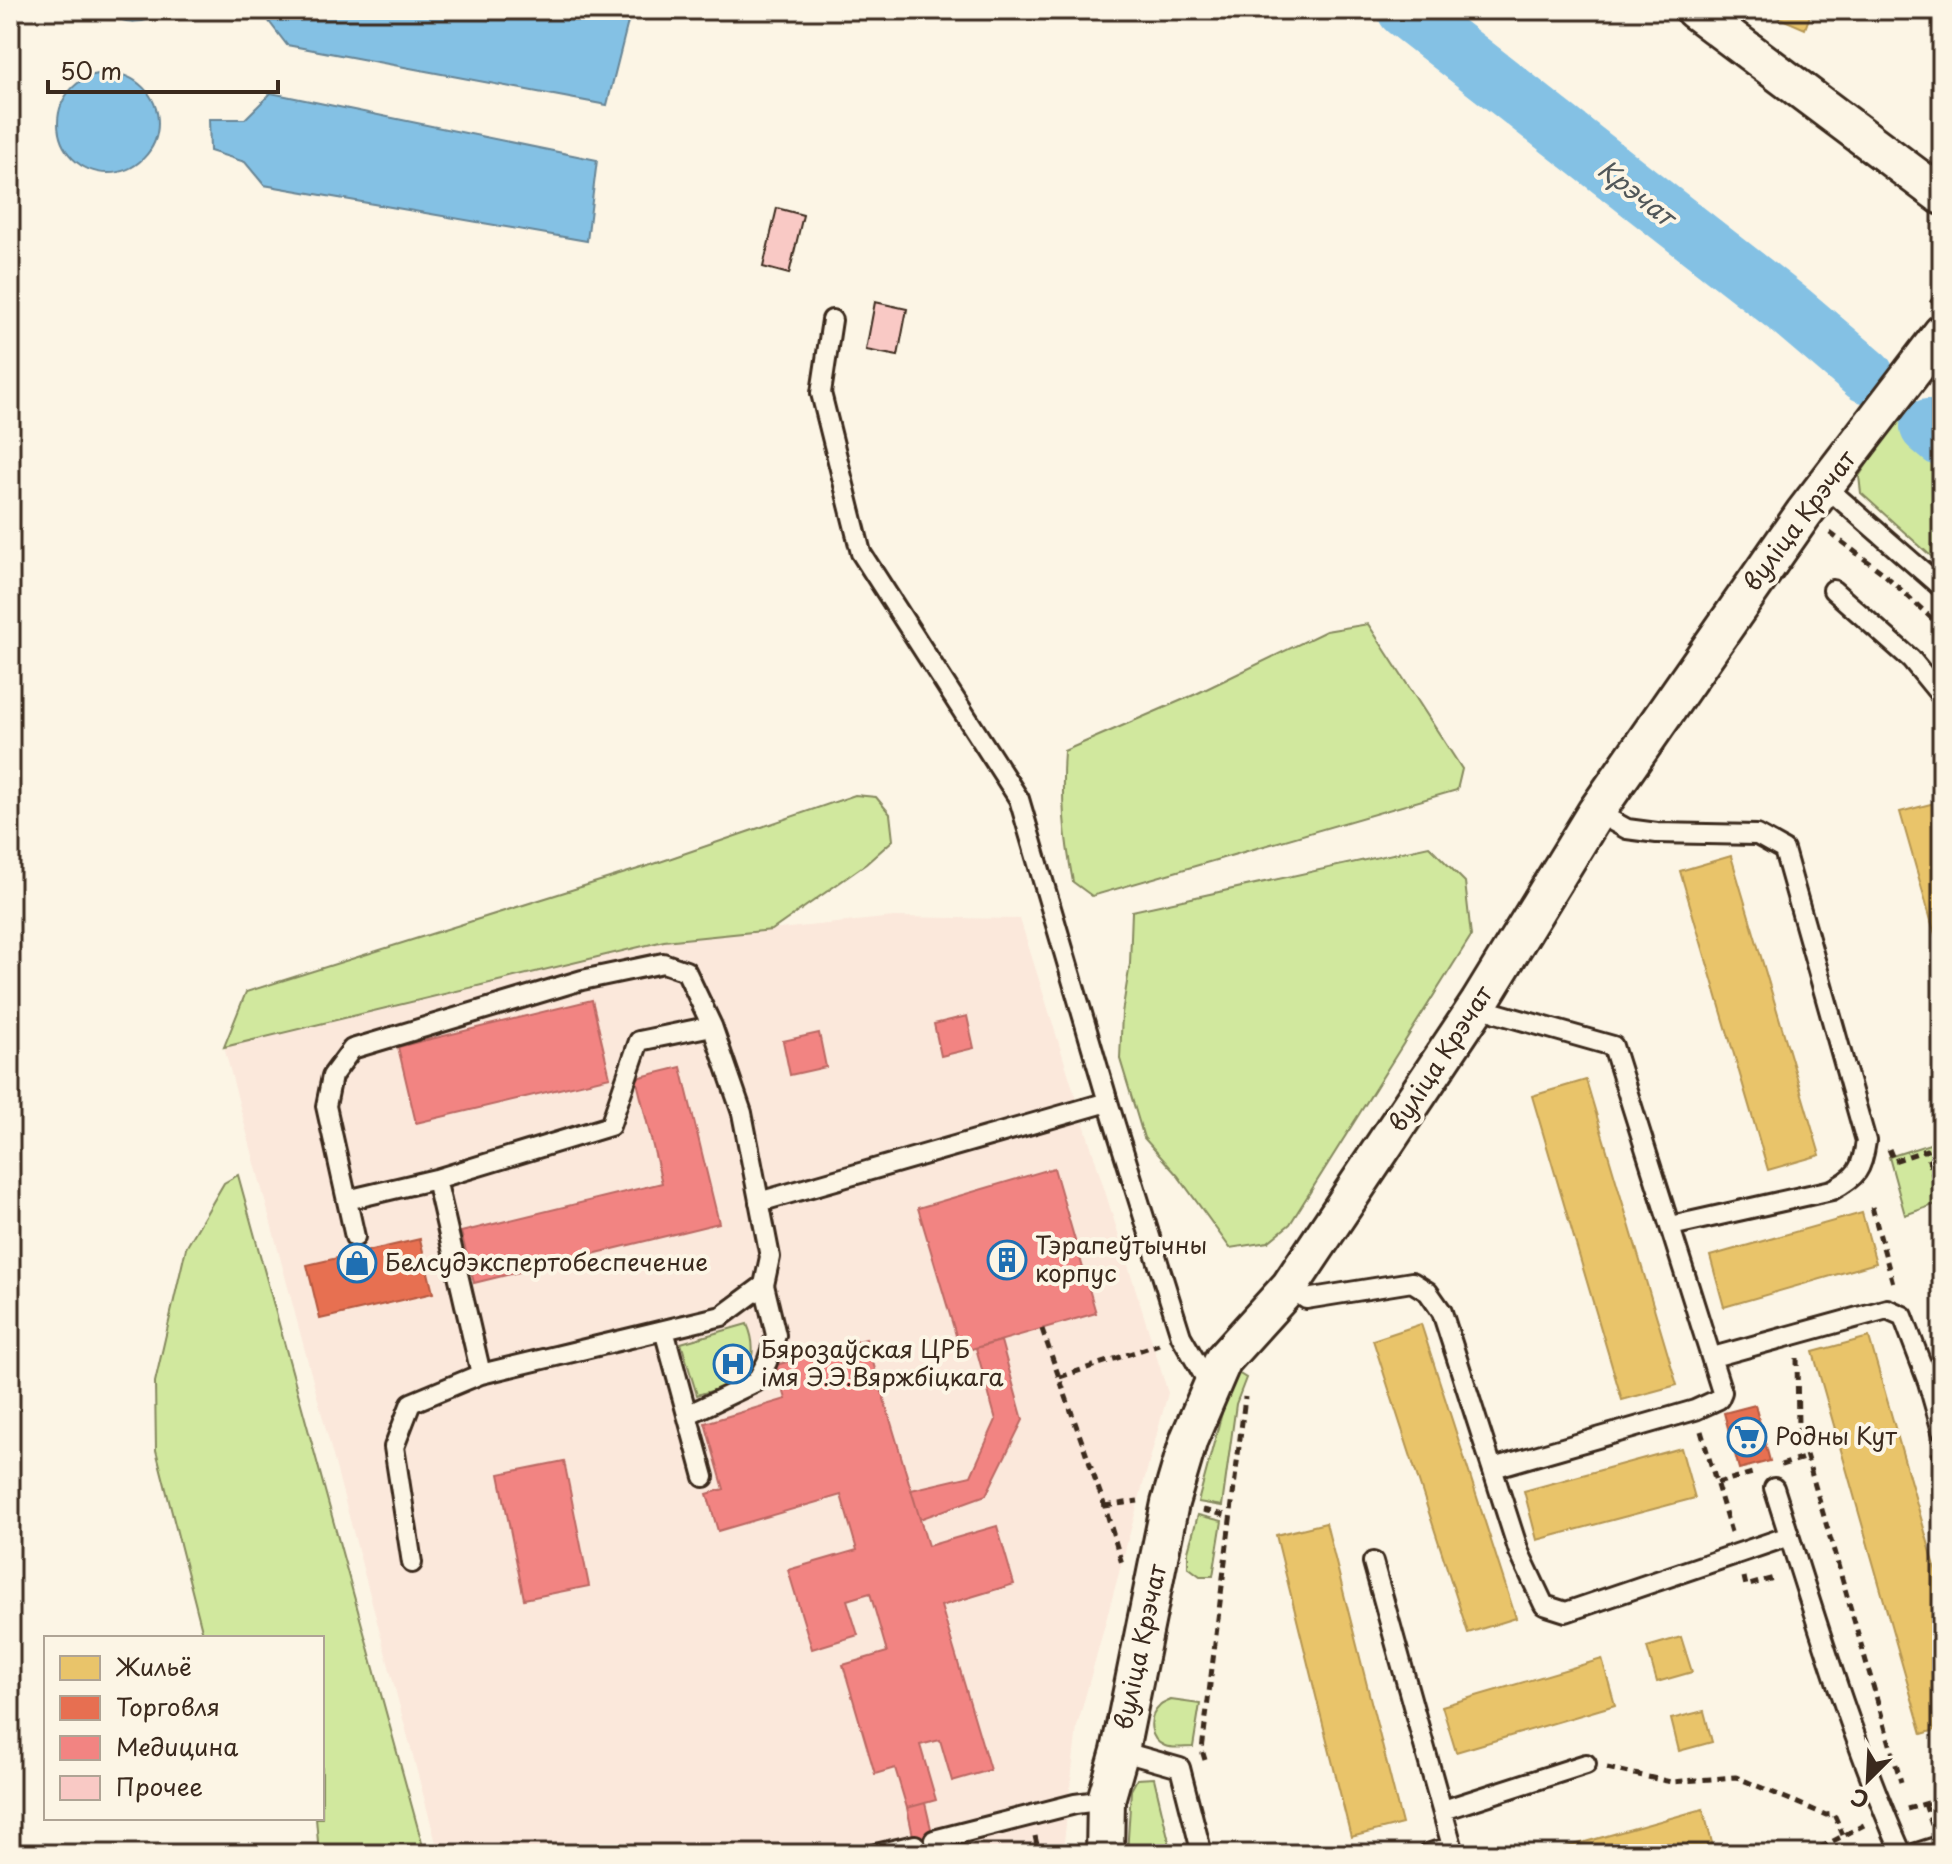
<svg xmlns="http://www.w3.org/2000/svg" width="1952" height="1864" font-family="'Playpen Sans',sans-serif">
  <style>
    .built { fill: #fbe8db }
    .green { fill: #d1e89e; stroke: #86895e; stroke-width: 2 }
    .water { fill: #84c1e4; stroke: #678595; stroke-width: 2 }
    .homes { fill: #e9c46a; stroke: #b59653; stroke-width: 2 }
    .shops { fill: #e76f51; stroke: #b35a42; stroke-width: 2 }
    .health { fill: #f28482; stroke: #bb6964; stroke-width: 2 }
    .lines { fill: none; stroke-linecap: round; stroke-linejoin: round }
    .river { stroke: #84c1e4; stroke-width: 56 }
    .building { fill: #f9c9c5; stroke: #3b2a1e; stroke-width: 2 }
    .lane-casing { stroke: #3b2a1e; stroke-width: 24 }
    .street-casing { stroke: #3b2a1e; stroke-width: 42 }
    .path { stroke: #3b2a1e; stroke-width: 5; stroke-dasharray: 8 6; stroke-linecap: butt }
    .lane { stroke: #fcf5e5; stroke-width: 18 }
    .street { stroke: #fcf5e5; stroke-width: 36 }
    .labels { text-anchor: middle; stroke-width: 8; stroke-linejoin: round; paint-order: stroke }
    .street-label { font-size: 24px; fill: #3b2a1e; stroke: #fcf5e5 }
    .poi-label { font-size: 24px; fill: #3b2a1e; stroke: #fcf5e5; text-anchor: start }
    .water-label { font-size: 26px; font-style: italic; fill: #515759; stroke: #fcf5e5 }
  </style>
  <rect width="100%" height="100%" fill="#fcf5e5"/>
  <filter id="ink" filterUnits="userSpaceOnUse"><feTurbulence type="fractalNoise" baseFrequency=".0125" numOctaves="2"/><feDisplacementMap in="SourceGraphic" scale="16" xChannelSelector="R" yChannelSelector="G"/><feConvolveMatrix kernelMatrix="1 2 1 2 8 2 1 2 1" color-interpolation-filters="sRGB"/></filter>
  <g filter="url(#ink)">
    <path class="built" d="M894,917L1020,919L1168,1393L1077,1727L1064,1842L1066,1854H439L224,1047L664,941Z"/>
    <path class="green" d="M1900,415L1942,460V566L1861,493L1859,476Z
      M1368,624L1462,769L1457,790L1092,896L1073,882C1064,835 1061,799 1064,751L1196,694L1326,631Z
      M855,795L876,797L890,814L893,840L866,864L772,930L664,941L224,1047L246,992L651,865Z
      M1429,846L1465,882L1471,936L1290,1224L1268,1242L1230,1248L1178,1176L1144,1138L1120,1059L1122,1013L1130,964L1132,911Z
      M1942,1140V1202L1905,1215L1889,1157Z
      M238,1175L425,1854H319L316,1818H322V1638H204L156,1450L155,1382L186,1248L224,1183Z
      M747,1324C755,1342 756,1364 740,1379C731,1388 709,1391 697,1395L681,1343Z
      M1238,1373L1246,1378L1236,1404L1222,1506L1198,1502L1223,1409Z
      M1198,1515L1222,1521L1213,1576H1200L1188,1567V1551Z
      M1171,1700L1200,1704L1193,1747C1185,1747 1173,1749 1165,1746C1149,1740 1147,1718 1159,1707C1162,1703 1167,1702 1171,1700Z
      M1154,1778L1172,1854H1127L1131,1790L1137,1779Z"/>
    <path class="water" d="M102,10H168C147,25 122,26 102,10Z
      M255,10H631L607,105L287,45L264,15Z
      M58 123a50 50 0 1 1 100 0a50 50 0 1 1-100 0Z
      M271,93L597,160L587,241L264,185L245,162L210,151L209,119H245Z"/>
    <path class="homes" d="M1761,10H1812L1805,29Z
      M1942,801V959L1900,812Z
      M1731,856L1820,1155L1768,1170L1680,871Z
      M1586,1080L1677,1385L1622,1400L1532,1096Z
      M1862,1213L1876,1263L1724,1307L1710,1256Z
      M1421,1324L1516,1618L1468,1633L1373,1340Z
      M1869,1337L1942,1591V1728L1922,1734L1813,1352Z
      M1681,1448L1695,1498L1537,1540L1524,1491Z
      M1326,1523L1402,1824L1351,1837L1276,1535Z
      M1681,1637L1692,1672L1657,1682L1647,1647Z
      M1602,1659L1615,1705L1456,1752L1442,1706Z
      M1704,1711L1712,1742L1679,1751L1671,1719Z
      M1703,1809L1715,1854H1542Z"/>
    <path class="shops" d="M420,1239L433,1293L320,1319L307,1265Z
      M1755,1405L1770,1461L1739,1469L1724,1413Z"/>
    <path class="health" d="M592,1000L610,1077L416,1123L398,1047Z
      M967,1016L974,1048L941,1056L934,1024Z
      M819,1033L826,1067L790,1075L783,1041Z
      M681,1067L719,1223L474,1283L461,1232L662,1183L636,1078Z
      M1054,1168L1096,1313L961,1352L918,1208Z
      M866,1339L928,1546L997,1526L1014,1584L941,1606L990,1770L952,1781L940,1740L920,1745L936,1800L907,1808L895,1768L875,1774L843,1665L887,1652L870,1593L847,1600L858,1635L812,1649L788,1570L857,1550L841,1495L718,1531L707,1494L724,1489L705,1423L786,1399L776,1365Z
      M1001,1341L1023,1420L986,1495L920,1519L911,1490L971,1476L996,1420L976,1348Z
      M564,1461L589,1586L524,1599L499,1474Z
      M925,1803L937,1854H917L907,1808Z"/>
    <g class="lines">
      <path class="river" d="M1405,10L1791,311L1866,375
        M1928,427L1942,439"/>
    </g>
    <path class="building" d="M777,208L803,215L789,274L763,267Z
      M875,302L907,309L898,356L866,350Z"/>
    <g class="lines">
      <defs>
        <path id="lane" d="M832,320L821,393L861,553L1019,799L1108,1102
          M1825,486L1942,588
          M1833,590L1911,659L1942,697
          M1596,812L1627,829L1657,833L1757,835L1784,850L1866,1141C1862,1170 1857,1177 1832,1190L1671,1226
          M1479,1003L1496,1013L1613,1046L1722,1392L1719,1399L1695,1410L1493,1468
          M436,1179L610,1126L639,1041L712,1026
          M347,1200L436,1179L481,1374
          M759,1202L1108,1102L1181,1336L1210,1386
          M355,1237L326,1106L332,1076L352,1049L582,980L663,963L686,971L712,1026L742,1113L770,1257L764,1285L722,1316L481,1374L411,1403L394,1447L412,1563
          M1290,1286L1306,1299L1412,1282L1428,1292L1442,1312L1519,1552L1544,1605L1566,1612L1789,1536
          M664,1330L704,1477
          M1713,1357L1887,1309L1903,1316L1928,1382L1942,1431
          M687,1415L756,1382L767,1362L776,1335L764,1285
          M1774,1488C1813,1610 1850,1736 1902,1854
          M1373,1562L1452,1846L1428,1854
          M1120,1751L1180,1768L1202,1854
          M1443,1810L1586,1764
          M934,1840L1075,1804L1106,1800
          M876,1854L915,1845
          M1914,1854L1942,1845"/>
        <path id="street" d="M1694,10L1942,196
          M1105,1854L1106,1800L1120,1751L1170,1503L1189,1439L1223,1360L1290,1286L1479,1003L1596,812L1804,513L1942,333"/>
      </defs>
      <use href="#lane" class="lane-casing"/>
      <use href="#street" class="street-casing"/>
      <path class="path" d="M1931,303L1942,288
        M1830,533L1883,573L1942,628
        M1889,1149L1894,1161L1926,1150L1942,1204
        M1930,1163L1942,1149
        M1872,1207L1894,1287
        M1042,1329L1105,1507L1123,1567
        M1797,1358L1798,1427L1901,1782
        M1060,1377L1159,1344
        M1701,1431L1731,1532
        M1933,1452L1942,1482
        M1781,1465L1807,1457
        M1717,1483L1756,1472
        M1105,1506L1138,1501
        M1203,1510L1229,1516
        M1744,1577L1746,1586L1777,1577
        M1205,1760L1202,1750L1245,1397
        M1607,1768L1671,1782L1736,1777L1826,1815L1834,1814L1843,1835
        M1925,1804L1932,1825
        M1907,1809L1942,1799
        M1035,1836L1039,1854
        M1808,1854L1864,1825"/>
      <use href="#lane" class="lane"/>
      <use href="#street" class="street"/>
    </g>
  </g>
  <defs>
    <symbol id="building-ring" viewBox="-11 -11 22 22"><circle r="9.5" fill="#fcf5e5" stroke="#1f6fb2" stroke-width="1.5"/><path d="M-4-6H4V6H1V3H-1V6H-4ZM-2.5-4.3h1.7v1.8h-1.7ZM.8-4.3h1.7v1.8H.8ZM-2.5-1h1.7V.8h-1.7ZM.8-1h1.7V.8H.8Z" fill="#1f6fb2"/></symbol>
    <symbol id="shop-ring" viewBox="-11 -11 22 22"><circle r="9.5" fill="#fcf5e5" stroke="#1f6fb2" stroke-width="1.5"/><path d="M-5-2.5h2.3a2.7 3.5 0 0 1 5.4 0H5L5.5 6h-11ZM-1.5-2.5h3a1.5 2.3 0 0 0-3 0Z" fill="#1f6fb2"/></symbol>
    <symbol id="hospital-ring" viewBox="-11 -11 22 22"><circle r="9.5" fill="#fcf5e5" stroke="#1f6fb2" stroke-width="1.5"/><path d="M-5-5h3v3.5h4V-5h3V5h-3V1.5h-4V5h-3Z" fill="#1f6fb2"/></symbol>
    <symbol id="supermarket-ring" viewBox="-11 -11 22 22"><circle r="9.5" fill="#fcf5e5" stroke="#1f6fb2" stroke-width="1.5"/><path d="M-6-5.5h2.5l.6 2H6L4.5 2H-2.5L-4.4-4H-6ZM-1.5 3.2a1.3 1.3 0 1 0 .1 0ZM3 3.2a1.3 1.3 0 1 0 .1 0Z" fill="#1f6fb2"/></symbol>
  </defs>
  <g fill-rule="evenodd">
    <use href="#building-ring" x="985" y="1238" width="44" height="44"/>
    <use href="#shop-ring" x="335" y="1241" width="44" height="44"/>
    <use href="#hospital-ring" x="711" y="1342" width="44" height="44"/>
    <use href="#supermarket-ring" x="1725" y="1415" width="44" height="44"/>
  </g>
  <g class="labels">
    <g class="street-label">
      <text transform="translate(1800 521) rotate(-53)" y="8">вуліца Крэчат</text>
      <text transform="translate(1441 1059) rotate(-57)" y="8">вуліца Крэчат</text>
      <text transform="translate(1141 1647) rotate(-78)" y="8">вуліца Крэчат</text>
    </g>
    <g class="poi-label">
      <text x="1035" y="1254">Тэрапеўтычны<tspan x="1035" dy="28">корпус</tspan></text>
      <text x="385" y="1271">Белсудэкспертобеспечение</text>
      <text x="761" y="1358">Бярозаўская ЦРБ<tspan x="761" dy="28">імя Э.Э.Вяржбіцкага</tspan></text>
      <text x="1775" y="1445">Родны Кут</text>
    </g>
    <g class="water-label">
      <text transform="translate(1636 193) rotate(38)" y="9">Крэчат</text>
    </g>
  </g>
  <rect width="1952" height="1864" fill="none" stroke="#fcf5e5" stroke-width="40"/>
  <rect x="20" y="20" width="1912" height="1824" fill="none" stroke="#3b2a1e" stroke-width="3" filter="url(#ink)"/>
  <rect x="44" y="1636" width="280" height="184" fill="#fcf5e5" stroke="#afa495" stroke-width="2"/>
  <rect x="60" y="1656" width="40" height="24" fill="#e9c46a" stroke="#afa495" stroke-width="2"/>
  <text x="116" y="1676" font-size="24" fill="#3b2a1e">Жильё</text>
  <rect x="60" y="1696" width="40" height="24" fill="#e76f51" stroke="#afa495" stroke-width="2"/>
  <text x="116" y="1716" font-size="24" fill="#3b2a1e">Торговля</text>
  <rect x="60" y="1736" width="40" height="24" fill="#f28482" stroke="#afa495" stroke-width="2"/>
  <text x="116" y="1756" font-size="24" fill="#3b2a1e">Медицина</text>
  <rect x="60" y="1776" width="40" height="24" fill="#f9c9c5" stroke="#afa495" stroke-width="2"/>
  <text x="116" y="1796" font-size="24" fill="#3b2a1e">Прочее</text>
  <g transform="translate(1868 1780) rotate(204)" stroke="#fcf5e5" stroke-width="6" paint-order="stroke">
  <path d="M0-6L14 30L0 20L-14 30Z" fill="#3b2a1e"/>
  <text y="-12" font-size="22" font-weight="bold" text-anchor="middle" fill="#3b2a1e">С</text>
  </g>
  <path d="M48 80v12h230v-12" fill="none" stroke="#3b2a1e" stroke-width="4"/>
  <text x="60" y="80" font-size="24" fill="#3b2a1e" stroke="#fcf5e5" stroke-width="6" paint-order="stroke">50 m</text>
</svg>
